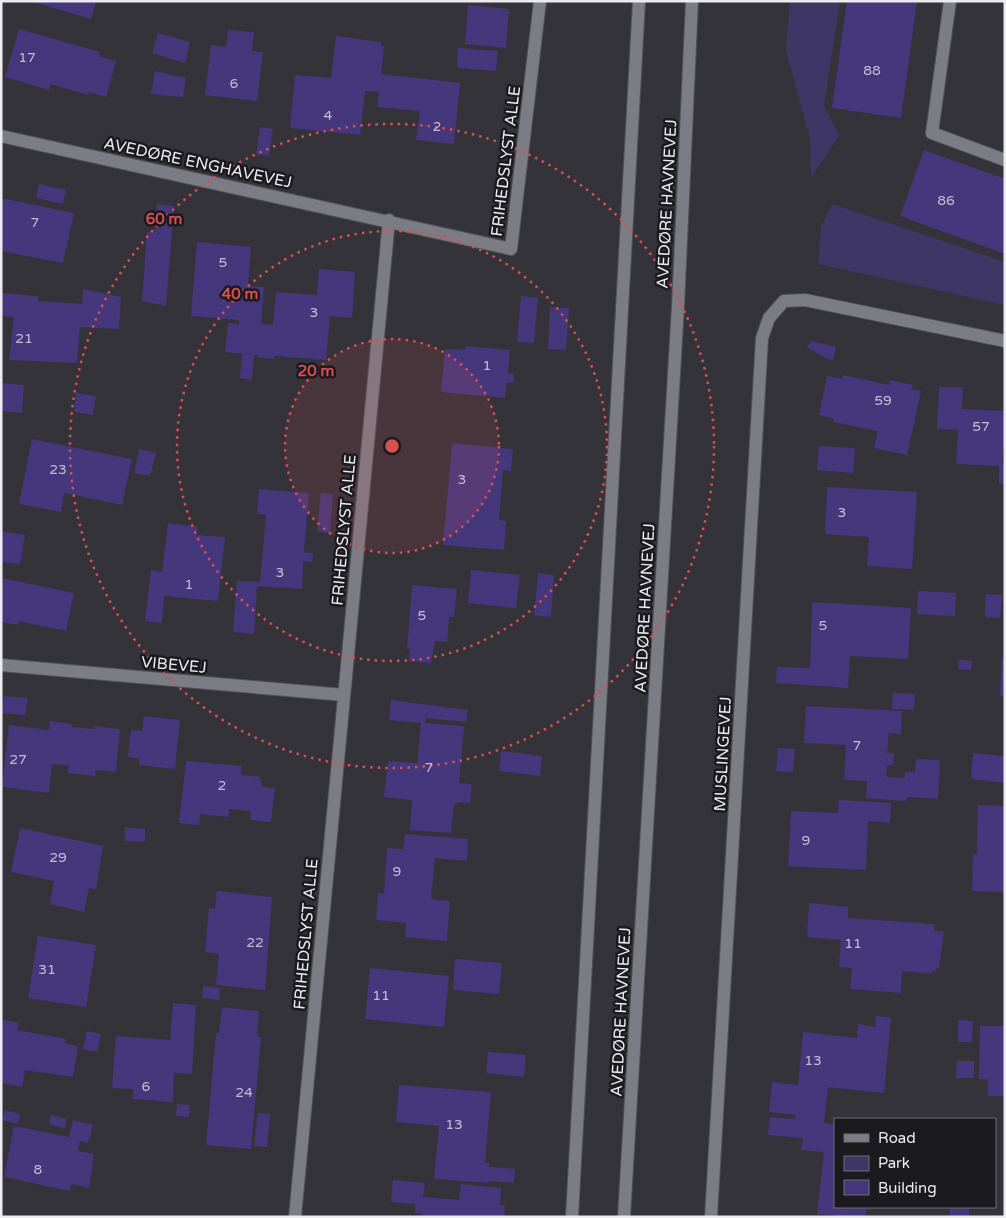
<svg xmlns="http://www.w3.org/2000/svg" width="1006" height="1218" font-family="'Varela Round',sans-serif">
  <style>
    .green { fill: #3e3765 }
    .building { fill: #45377c }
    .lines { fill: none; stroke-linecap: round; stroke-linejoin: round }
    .minor-casing { stroke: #515158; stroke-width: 14 }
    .tertiary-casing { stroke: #515158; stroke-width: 14 }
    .minor { stroke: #7c7c84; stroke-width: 12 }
    .tertiary { stroke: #7c7c84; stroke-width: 12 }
    .ring { fill: none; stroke: #da4f50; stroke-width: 2.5; stroke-dasharray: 2.5 5 }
    .labels { text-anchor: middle; stroke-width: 5; stroke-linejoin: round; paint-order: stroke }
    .number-label { font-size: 14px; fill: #c2bed3 }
    .street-label { font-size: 16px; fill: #ebebf0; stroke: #1b1b1f }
    .centre { fill: #da4f50; stroke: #1b1b1f; stroke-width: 2.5 }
    .ring-label { font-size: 15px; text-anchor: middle; font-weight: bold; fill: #da4f50; stroke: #1b1b1f; stroke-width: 5; stroke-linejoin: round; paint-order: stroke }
  </style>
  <rect width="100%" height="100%" fill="#34333a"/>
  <path class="green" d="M790,1H840L824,105L839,136L811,178L810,138L786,51Z
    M833,204L1005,262V305L818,264L821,226Z"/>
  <path class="building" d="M30,1H96L91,19Z
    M847,1H917L901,118L832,108Z
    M468,5L509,9L506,48L465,44Z
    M19,29L100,52L99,56L116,61L106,97L89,92L88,95L51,84L49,90L5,77Z
    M228,30L254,32L252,51L263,52L257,101L205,95L211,45L226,47Z
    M158,33L190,42L185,63L152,53Z
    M336,36L381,42V46H384L381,74L460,83L454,144L416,140L420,111L377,107L379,92L365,91L360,135L290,128L295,75L331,78Z
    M458,48L498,51L496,71L457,68Z
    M155,71L186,78L183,97L151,94Z
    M260,127L273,129L269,156L256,154Z
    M924,150L1005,179V254L900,216Z
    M39,184L66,190L63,204L36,198Z
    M1,198L74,213L63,263L1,251Z
    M157,204L174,206L166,306L142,301L147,232H155Z
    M197,242L251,247L248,286L264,287L261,324L273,325L276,292L317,295L319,269L355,272L352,318L330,316L326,360L274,356V359L258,358V355H254L252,380L240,378L242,354L225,352L228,323L239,324V320L191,316Z
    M83,289L121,297L119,329L80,327L77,363L9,360L14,317L1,316V293L38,296V301L82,304Z
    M521,296L538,298L534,343L517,342Z
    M550,307L569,308L566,350L548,349Z
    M811,341L836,347L833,360L825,358L807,347Z
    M466,346L510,350L508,373L514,374L513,383L507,382L505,398L441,392L445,349L465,350Z
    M843,375L889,385L890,380L913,385L912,389L921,391L907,455L874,448L878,431L833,422L834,419L819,415L827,376L842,379Z
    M1,383L24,385L22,413L1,411Z
    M939,387H963L962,409L1005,411V448L1003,447L1002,464H1005V484L999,483V466L956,464L958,430L937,429Z
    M76,393L96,396L93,415L74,412Z
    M32,439L132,459L122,505L64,493L61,512L19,504Z
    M452,443L513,449L511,471L503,470L499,520L506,521L504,550L443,545Z
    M819,446L855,448L853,473L817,470Z
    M139,449L156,453L150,476L134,473Z
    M827,487L917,492L912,569L867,566L869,537L825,534Z
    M259,489L309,493L304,552L313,553L312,562L303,561L302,589L257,586L254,634L233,632L237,581L260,582L266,515L257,514Z
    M321,493L333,494L330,533L317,532Z
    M168,523L198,527L197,535L225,537L218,601L164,596L162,623L145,621L151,570L162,572Z
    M1,531L25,535L20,564L1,562Z
    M471,570L520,575L516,608L468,603Z
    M538,573L554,575L551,617L534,615Z
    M1,578L74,593L66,631L19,621L18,625L1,622Z
    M412,585L457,589L454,617H449L447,642L435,641L431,663L409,661L410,650L407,649Z
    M918,591L956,593L955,616L917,614Z
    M986,594L1002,595L1000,618L985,617Z
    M812,602L911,608L908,659L850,656L848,688L776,683L777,667L810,668Z
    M959,659L972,661L971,670L958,669Z
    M1002,659H1005V696H1000Z
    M893,693L915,694L914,710L892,709Z
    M4,696L28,698L25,715L1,713Z
    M391,700L468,710L466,722L426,718L425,723L464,726L459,783L472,784L470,803L457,802V804H454L451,833L410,830L412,800L384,797L388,761L417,763L421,723L389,720Z
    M806,706L902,711L901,734L889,733L887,753H894L893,765H887L886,777L905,778V772H915L916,759L940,760L938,799L907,797L906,801L866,798L867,781L844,780L846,745L804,743Z
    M144,716L180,720L175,769L139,765V758L128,757L131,730L142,731Z
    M50,721L73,724L72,727L94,729V726L120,729L116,772L96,770L95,776L68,773L69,765L52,764L49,793L2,787L9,725L49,730Z
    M778,748L795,749L793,772L776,771Z
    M501,751L542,756L540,776L499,771Z
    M973,753L1005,756V783L971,779Z
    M186,761L242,766L241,775L260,777L262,787L275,788L271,822L250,820L251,811L229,809V817L200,814L199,825L179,823Z
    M839,800L891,803L890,823L868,821L866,870L788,866L791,811L838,813Z
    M978,805L1005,806V892L972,891L973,854H977Z
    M125,827L145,829V842L125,841Z
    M20,828L103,846L96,889L89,888L84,912L50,904L54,881L11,872Z
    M405,834L468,839L467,861L435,858L431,899L450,901L447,941L405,937L406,923L376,920L378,893L384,894L387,848L403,849Z
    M217,891L272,897L265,990L216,985L219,954L205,952L209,908L215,909Z
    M809,903L848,907V918L934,924V931H944L939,968H936V972L932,971V974L902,971L901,993L850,989L852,968L839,967L841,940L807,937Z
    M38,936L96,945L86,1007L28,998Z
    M455,959L502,963L499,994L453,990Z
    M370,968L449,976L444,1027L365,1019Z
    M203,986L220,988L219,1000L202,998Z
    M173,1003L196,1005L192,1074L174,1073L173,1102L133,1099V1089L112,1088L116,1036L170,1040Z
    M222,1007L259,1011L257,1036L261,1037L251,1149L206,1145L216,1033H219Z
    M876,1016L891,1018L884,1093L828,1087L824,1123L835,1124V1207H867L865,1217L817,1214L824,1152L801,1150L803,1138L768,1135L770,1117L795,1119V1115L769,1112L772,1082L798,1085L803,1032L857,1038L858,1024L875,1027Z
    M1,1019L19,1023L17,1030L66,1039L65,1043L78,1046L73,1077L25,1070L22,1087L1,1083Z
    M958,1020L973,1021L972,1042H958Z
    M980,1026H1005V1096H988V1080L979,1079Z
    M87,1031L101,1034L97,1052L83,1049Z
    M488,1052L526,1055L524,1077L486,1073Z
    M957,1061H974V1078H956Z
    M399,1085L491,1092L485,1163H489V1167L515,1169L514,1183L488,1181L489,1183L434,1179L439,1126L396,1122Z
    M177,1104L190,1105L189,1117L176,1116Z
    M5,1110L20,1114L18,1124L2,1120Z
    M258,1113L270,1114L267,1147L254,1146Z
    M51,1115L67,1119L65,1128L49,1124Z
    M73,1120L93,1125L88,1143L80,1141L78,1151L94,1154L89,1188L71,1184L70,1191L4,1177L14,1126L69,1137Z
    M393,1180L425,1183L423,1197L459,1200L461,1184L501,1188L500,1205H505L504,1217H421V1213H415V1204L391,1202Z
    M950,1207H969V1217H950Z"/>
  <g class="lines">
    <defs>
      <path id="minor" d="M950,1L932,133L1005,160
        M1,136L511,249L540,1
        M1,665L344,695
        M295,1217L389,220
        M711,1217L762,338L769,318L784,301L805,300L1005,341"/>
      <path id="tertiary" d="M572,1217L639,1
        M624,1217L678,306L692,1"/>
    </defs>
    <use href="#minor" class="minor-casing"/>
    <use href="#tertiary" class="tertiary-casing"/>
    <use href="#minor" class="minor"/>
    <use href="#tertiary" class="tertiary"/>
  </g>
  <circle cx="392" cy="446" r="107" fill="#da4f50" fill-opacity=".12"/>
  <g class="ring">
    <circle cx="392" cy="446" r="107"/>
    <circle cx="392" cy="446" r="215"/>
    <circle cx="392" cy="446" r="322"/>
  </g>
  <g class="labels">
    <g class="number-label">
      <text x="27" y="62">17</text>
      <text x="872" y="75">88</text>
      <text x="234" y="88">6</text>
      <text x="328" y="120">4</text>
      <text x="437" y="131">2</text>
      <text x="946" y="205">86</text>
      <text x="35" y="227">7</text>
      <text x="223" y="267">5</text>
      <text x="314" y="317">3</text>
      <text x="24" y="343">21</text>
      <text x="487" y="370">1</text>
      <text x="883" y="405">59</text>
      <text x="981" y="431">57</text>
      <text x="58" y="474">23</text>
      <text x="462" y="484">3</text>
      <text x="842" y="517">3</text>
      <text x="280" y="577">3</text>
      <text x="189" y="589">1</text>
      <text x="422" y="620">5</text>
      <text x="823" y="630">5</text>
      <text x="857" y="750">7</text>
      <text x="18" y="764">27</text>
      <text x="429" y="772">7</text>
      <text x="222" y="790">2</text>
      <text x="806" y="845">9</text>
      <text x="58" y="862">29</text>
      <text x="397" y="876">9</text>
      <text x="255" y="947">22</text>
      <text x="853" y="948">11</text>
      <text x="47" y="974">31</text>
      <text x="381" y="1000">11</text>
      <text x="813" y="1065">13</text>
      <text x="146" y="1091">6</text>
      <text x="244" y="1097">24</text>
      <text x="454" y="1129">13</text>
      <text x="38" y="1174">8</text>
    </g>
    <g class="street-label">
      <text transform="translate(505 161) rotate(-83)" y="6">FRIHEDSLYST ALLE</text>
      <text transform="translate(198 162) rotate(12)" y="6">AVEDØRE ENGHAVEVEJ</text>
      <text transform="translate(666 204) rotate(-87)" y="6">AVEDØRE HAVNEVEJ</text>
      <text transform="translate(343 530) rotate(-85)" y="6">FRIHEDSLYST ALLE</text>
      <text transform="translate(644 608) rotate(-87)" y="6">AVEDØRE HAVNEVEJ</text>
      <text transform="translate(174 664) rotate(5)" y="6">VIBEVEJ</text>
      <text transform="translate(722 754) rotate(-87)" y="6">MUSLINGEVEJ</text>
      <text transform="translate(305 934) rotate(-85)" y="6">FRIHEDSLYST ALLE</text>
      <text transform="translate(620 1012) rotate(-87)" y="6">AVEDØRE HAVNEVEJ</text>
    </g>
  </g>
  <circle cx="392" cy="446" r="8" class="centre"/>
  <g class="ring-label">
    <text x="164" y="224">60 m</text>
    <text x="240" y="299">40 m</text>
    <text x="316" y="376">20 m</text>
  </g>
  <rect width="1006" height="1218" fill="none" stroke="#ebebf0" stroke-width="5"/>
  <rect x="834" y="1118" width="162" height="90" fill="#1b1b1f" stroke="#6e6e73"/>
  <rect x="844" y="1134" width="25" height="8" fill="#7c7c84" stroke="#6e6e73"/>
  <text x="878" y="1143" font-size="15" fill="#ebebf0">Road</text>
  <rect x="844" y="1156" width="25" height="15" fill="#3e3765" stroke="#6e6e73"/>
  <text x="878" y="1168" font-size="15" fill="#ebebf0">Park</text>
  <rect x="844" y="1180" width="25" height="15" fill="#45377c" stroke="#6e6e73"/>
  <text x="878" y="1193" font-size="15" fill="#ebebf0">Building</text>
</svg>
